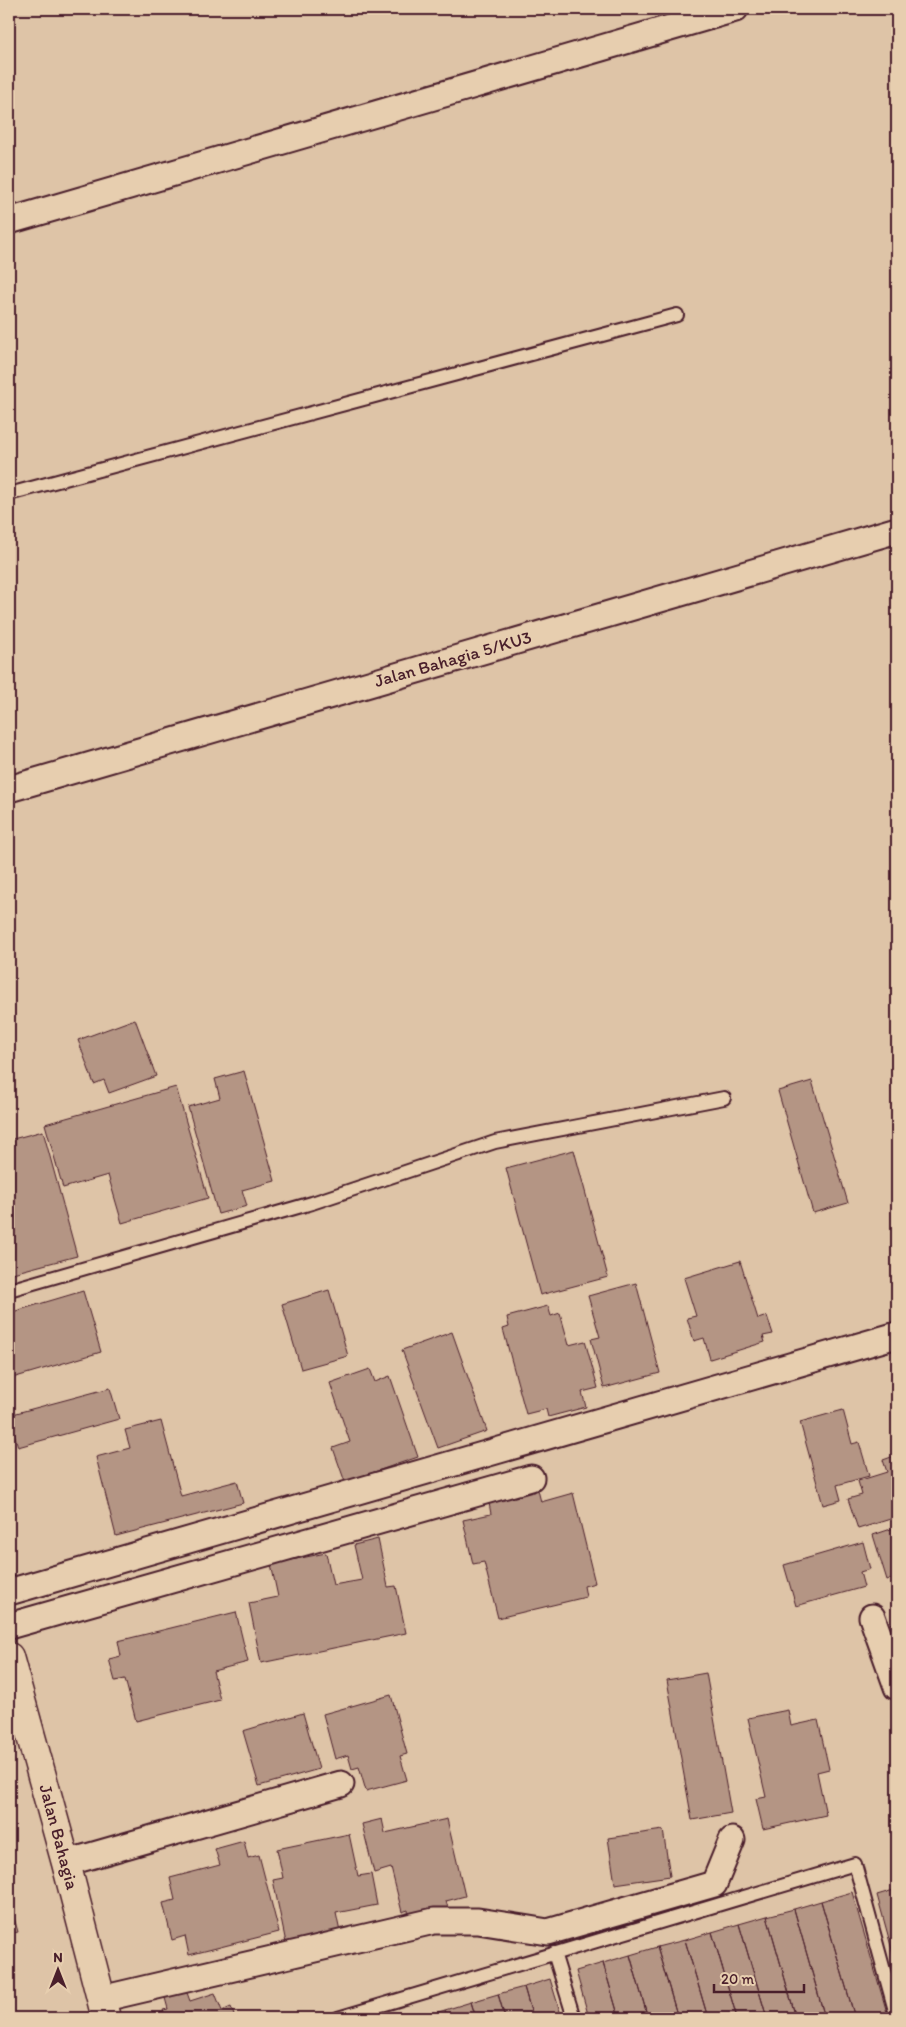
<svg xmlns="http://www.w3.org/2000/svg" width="906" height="2027" font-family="Itim,sans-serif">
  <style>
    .building { fill: #b49584; stroke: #4a1f2b }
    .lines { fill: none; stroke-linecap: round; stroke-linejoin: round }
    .service-casing { stroke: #4a1f2b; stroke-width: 16 }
    .minor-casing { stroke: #4a1f2b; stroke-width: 29 }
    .tertiary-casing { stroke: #4a1f2b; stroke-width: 31 }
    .service { stroke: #e7ceaf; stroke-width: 12 }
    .minor { stroke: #e7ceaf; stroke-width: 25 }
    .tertiary { stroke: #e7ceaf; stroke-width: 28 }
    .labels { text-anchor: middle; stroke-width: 4; stroke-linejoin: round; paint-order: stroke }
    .street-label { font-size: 18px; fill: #4a1f2b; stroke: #e7ceaf }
  </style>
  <rect width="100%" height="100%" fill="#dec4a7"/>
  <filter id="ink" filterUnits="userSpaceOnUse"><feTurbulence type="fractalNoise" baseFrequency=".02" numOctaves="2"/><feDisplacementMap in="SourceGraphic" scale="10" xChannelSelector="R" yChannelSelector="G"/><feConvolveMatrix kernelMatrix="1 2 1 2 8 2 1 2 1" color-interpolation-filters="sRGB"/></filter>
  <g filter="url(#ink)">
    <path class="building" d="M135,1019L156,1076L109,1093L104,1080L94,1084L78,1040Z
      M244,1071L275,1181L242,1190L247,1206L218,1214L188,1107L220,1098L215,1079Z
      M812,1081L848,1203L813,1213L778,1091Z
      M176,1087L208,1198L122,1223L108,1175L63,1188L45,1124Z
      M43,1131L77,1256L9,1274V1140Z
      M574,1150L608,1277L540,1295L506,1168Z
      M740,1261L758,1319L767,1316L773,1334L763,1336L765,1342L710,1359L704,1338L694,1341L687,1318L696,1316L684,1278Z
      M636,1283L660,1373L604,1388L591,1339L600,1337L588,1296Z
      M329,1290L348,1356L301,1369L282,1304Z
      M83,1291L101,1352L9,1379V1313Z
      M548,1306L551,1316L560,1313L569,1345L585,1341L598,1388L582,1392L586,1407L548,1417L546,1409L526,1414L503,1329L509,1327L507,1317Z
      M452,1332L487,1431L438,1448L402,1350Z
      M370,1369L375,1382L390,1376L418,1457L345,1482L333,1448L350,1442L330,1383Z
      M110,1388L119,1419L18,1447L9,1415Z
      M843,1410L852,1444L859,1442L869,1476L837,1485L841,1500L823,1505L800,1422Z
      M161,1421L181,1496L237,1481L243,1503L116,1536L96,1457L130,1448L125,1430Z
      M897,1440V1517L858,1529L848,1499L862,1495L858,1481L887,1472L883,1460L897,1455L893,1441Z
      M538,1490L541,1502L573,1493L595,1583L584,1586L586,1597L498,1618L484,1562L473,1564L463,1520L491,1514L489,1503Z
      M897,1527V1576L887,1580L873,1535Z
      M378,1539L388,1587L396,1586L406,1633L261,1663L249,1603L278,1597L271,1564L326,1553L333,1585L362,1580L354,1545Z
      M863,1542L870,1569L860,1572L864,1587L796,1606L784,1565Z
      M236,1612L248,1662L213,1671L220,1700L136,1721L125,1679L115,1681L109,1659L121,1656L118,1641Z
      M897,1622V1667L885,1625Z
      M706,1673L731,1813L692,1820L667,1680Z
      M391,1695L407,1754L400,1756L407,1780L366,1791L359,1767L352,1769L348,1755L335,1759L323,1714Z
      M788,1710L791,1726L818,1720L829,1769L817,1772L826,1815L763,1829L756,1799L766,1797L748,1718Z
      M303,1713L319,1769L259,1786L243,1731Z
      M382,1819L385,1833L447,1819L465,1896L446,1901L448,1908L409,1917L408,1910L402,1912L391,1868L374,1873L362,1824Z
      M663,1830L670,1876L615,1884L608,1838Z
      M349,1834L358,1876L371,1874L377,1905L336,1913L340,1932L286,1943L273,1880L283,1878L277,1849Z
      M244,1841L248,1858L259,1855L279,1932L189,1955L185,1936L172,1940L163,1903L175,1900L170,1878L220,1865L215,1849Z
      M897,1889V1968L877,1895Z
      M852,1892L888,2016L879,2018H855L821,1901Z
      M821,1901L855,2018H825L794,1909Z
      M11,1907L18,1932L9,1934V1908Z
      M794,1909L825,2018H796L767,1916Z
      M767,1916L796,2018H767L739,1924Z
      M739,1924L767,2018H737L712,1932Z
      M712,1932L737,2018H708L685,1940Z
      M685,1940L708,2018H678L657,1947Z
      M657,1947L678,2018H648L630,1955Z
      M630,1955L648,2018H619L603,1963Z
      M603,1963L619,2018H589L576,1971Z
      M897,1969V1985L893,1970Z
      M550,1979L562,2018H533L524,1987Z
      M524,1987L533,2018H505L498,1994Z
      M186,1990L190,2001L215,1993L222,2011L231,2007L235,2018H166L163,2010L168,2009L165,1998Z
      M498,1994L505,2018H476L471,2002Z
      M9,1996L14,2018H9Z
      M471,2002L476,2018H447L445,2010Z
      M445,2010L447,2018H418Z"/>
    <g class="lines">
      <defs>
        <path id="service" d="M9,494L677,315
          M9,1290L312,1203L495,1142L724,1098
          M9,1720L26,1715
          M554,1953L574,2018
          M338,2018L855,1864L897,2018"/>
        <path id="minor" d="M9,221L735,9
          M9,789L897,530
          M9,1592L897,1335
          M872,1617L897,1687
          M9,1626L531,1478
          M66,1863L341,1784
          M101,1999L434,1921H478L548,1932L714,1884L732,1840"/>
        <path id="tertiary" d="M9,1657L66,1863L106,2018"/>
      </defs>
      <use href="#service" class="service-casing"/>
      <use href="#minor" class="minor-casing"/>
      <use href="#tertiary" class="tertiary-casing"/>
      <use href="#service" class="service"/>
      <use href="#minor" class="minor"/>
      <use href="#tertiary" class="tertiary"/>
    </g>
  </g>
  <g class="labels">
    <g class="street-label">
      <text transform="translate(453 659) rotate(-16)" y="6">Jalan Bahagia 5/KU3</text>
      <text transform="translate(59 1837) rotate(75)" y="6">Jalan Bahagia</text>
    </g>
  </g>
  <rect width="906" height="2027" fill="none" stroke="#e7ceaf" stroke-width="30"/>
  <rect x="15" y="15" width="876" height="1997" fill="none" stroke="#4a1f2b" stroke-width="2" filter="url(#ink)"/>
  <g transform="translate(58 1970)" stroke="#e7ceaf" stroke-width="4" paint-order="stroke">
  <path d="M0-4L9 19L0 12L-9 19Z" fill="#4a1f2b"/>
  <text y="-8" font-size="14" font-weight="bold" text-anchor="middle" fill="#4a1f2b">N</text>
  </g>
  <path d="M714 1984v8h90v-8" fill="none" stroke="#4a1f2b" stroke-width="2.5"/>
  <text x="721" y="1984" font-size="15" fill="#4a1f2b" stroke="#e7ceaf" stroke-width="4" paint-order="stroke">20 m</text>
</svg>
